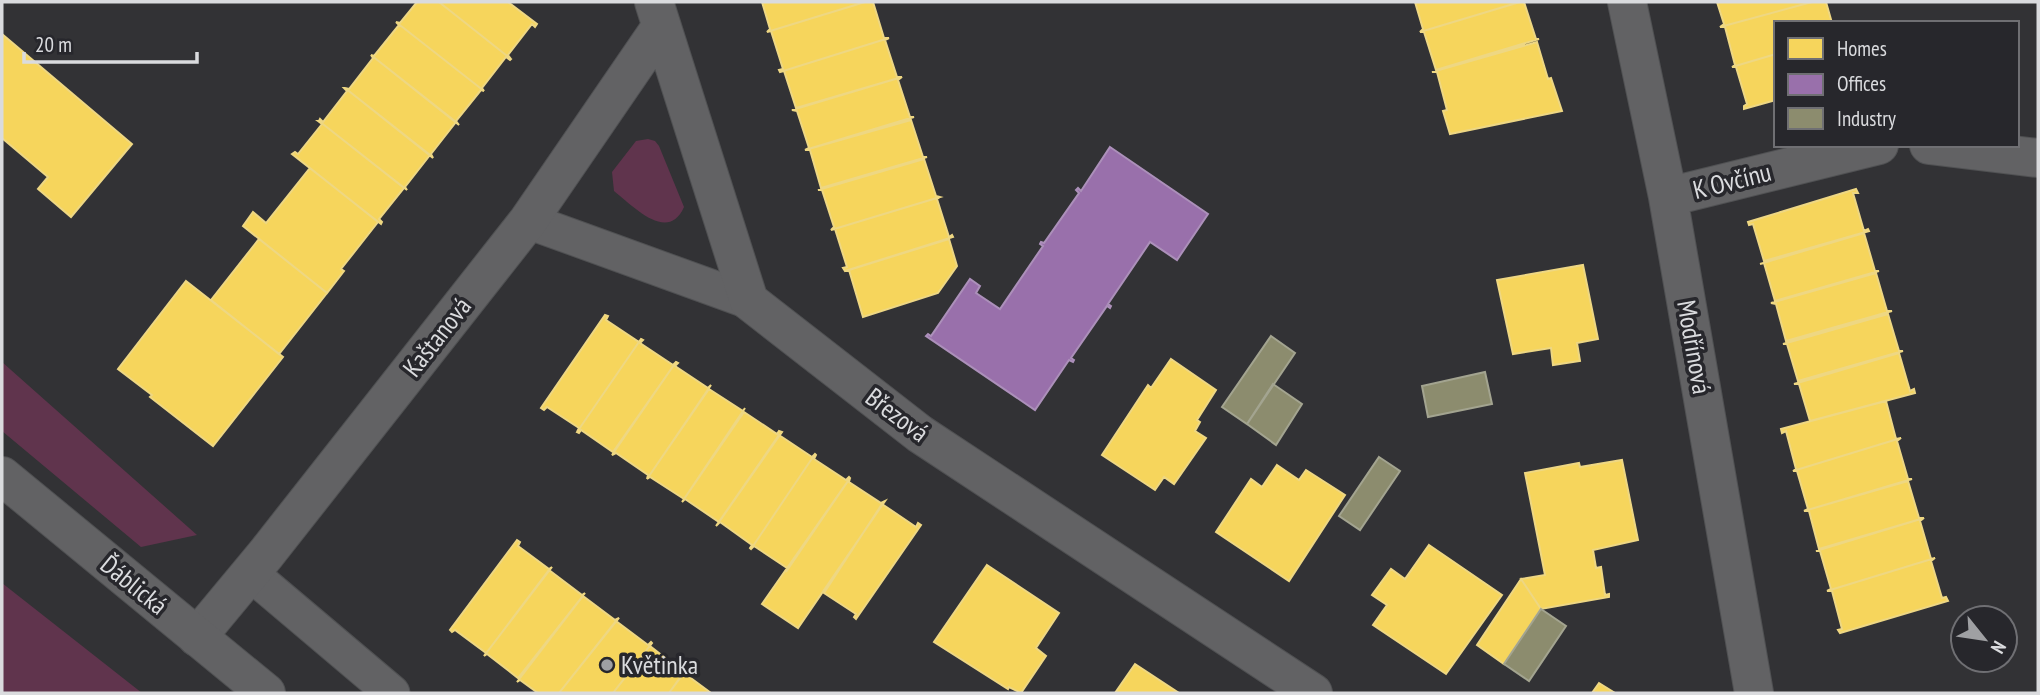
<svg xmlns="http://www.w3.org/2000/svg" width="2040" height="695" font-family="'PT Sans Narrow',sans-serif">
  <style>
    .green { fill: #60344d }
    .homes { fill: #f6d55c; stroke: #eed783; stroke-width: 2 }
    .offices { fill: #9970ab; stroke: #ac90ba; stroke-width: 2 }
    .industry { fill: #8c8c6e; stroke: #a3a490; stroke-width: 2 }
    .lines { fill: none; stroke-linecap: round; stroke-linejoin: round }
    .lane-casing { stroke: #505153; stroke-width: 37 }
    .street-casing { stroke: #505153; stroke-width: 40 }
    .secondary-casing { stroke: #505153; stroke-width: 40 }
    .lane { stroke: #626264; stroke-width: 35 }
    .street { stroke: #626264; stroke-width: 38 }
    .secondary { stroke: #626264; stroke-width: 38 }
    .poi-dot { fill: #9fa0a3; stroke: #27272c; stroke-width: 2.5 }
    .labels { text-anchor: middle; stroke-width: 7; stroke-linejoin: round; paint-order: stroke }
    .street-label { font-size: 26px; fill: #dadbde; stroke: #27272c }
    .poi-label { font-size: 26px; fill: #dadbde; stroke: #27272c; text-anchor: start }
  </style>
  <rect width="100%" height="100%" fill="#323235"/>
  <path class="green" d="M648,139L655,141L659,146L684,207C668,243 634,207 614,191L612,172L636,141Z
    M2,362L197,535L141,547L2,431Z
    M2,583L142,693H2Z"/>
  <path class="homes" d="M417,2H439L511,59L510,60L506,57L482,88L484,91L396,22L400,23Z
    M439,2H508L537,24L535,27L532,24L508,55L511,59Z
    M762,2H865L767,32L770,29Z
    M865,2H873L884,38H889L780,72L779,70L783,69L771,31L767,32Z
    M1415,2H1520L1420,32L1423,29Z
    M1520,2H1524L1536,39H1539L1436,70L1424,32H1420Z
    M1717,2H1812L1720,27L1724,24Z
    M1812,2H1826L1832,23H1776V54L1732,67L1735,65L1725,27H1720Z
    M396,22L484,91L481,90L456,121L459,125L371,55L374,56L399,25Z
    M2,34L132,144L71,217L38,189L48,177L2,138Z
    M889,38L885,40L897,77H902L796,108L784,71L780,72Z
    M1537,42L1548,79L1551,78L1562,111L1450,134L1443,111L1447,110L1437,72H1432Z
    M1776,54V100L1744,109V106L1747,104L1736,67H1732Z
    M371,55L456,122L431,154L433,158L345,88L349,89L373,58Z
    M902,77L898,80L910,117H914L805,150L809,148L797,111L792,110Z
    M344,88H345L430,155L405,187L407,190L319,121L320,119L323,122L347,91Z
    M911,120L923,157H927L821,188L810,150H805Z
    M318,121H319L404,188L379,219L382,222L381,224L292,154L295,152L298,154L322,124Z
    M924,159L936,196L940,197L831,230L834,227L822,190H818Z
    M310,168L378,222L341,269L344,271L327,293L243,226L253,212L266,223Z
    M1856,189L1858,193H1853L1864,231L1868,229L1869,231L1764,261L1753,224L1749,225L1748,222Z
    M940,197L937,199L949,237L952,235L953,237L845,271L843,268L847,267L835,229L831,230Z
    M1864,233L1875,271H1879L1775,301L1764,263L1760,264Z
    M259,239L327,293L279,354L211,300Z
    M949,239L957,266L938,293L863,317L849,270Z
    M1583,265L1598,339L1577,343L1580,361L1553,365L1551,348L1513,354L1497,280Z
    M1876,273L1887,311H1892L1786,341L1776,304L1771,303Z
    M186,281L283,357L213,446L150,397L152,395L118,369Z
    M1888,314L1899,351H1903L1798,381L1787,344H1783Z
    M605,315L608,316L606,320L639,342L641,339L577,432L579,428L547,407L544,410L541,408Z
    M641,339L643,340L640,343L673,365L676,362L613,452L581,430L579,433L577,432Z
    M1899,353L1910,391L1914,389L1915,393L1810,421L1799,384H1794Z
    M1171,359L1216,390L1197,420L1200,422L1195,431L1206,438L1174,484L1164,477L1155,490L1102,455L1148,385L1151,388Z
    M676,362L678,363L675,366L708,388L711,385L647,479L648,475L616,453L612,455Z
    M709,389L743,411L745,408L684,499L650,477L647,479Z
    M1886,401L1896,439L1901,438L1793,471L1796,469L1786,431L1782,433L1781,429Z
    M744,412L777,434L779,431L782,432L719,522L685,499L682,502Z
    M779,435L812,457L815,454L751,549L750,548L752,545L720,522L716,526Z
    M1901,438L1897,441L1908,479H1912L1804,511L1808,509L1797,471H1793Z
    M815,454L816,455L814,459L846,480L849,477L850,478L786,572L787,568L754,546L751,549Z
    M1622,460L1638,540L1593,550L1596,568L1601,567L1605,595L1609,594V597L1541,609L1521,579L1545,575L1525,473L1579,463L1580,467Z
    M1277,465L1299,480L1306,470L1345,495L1289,581L1216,532L1251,479L1262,487Z
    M850,478L849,482L881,503L885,501L798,628L762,604Z
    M1908,481L1919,518H1924L1819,549L1809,511H1804Z
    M882,504L916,527L918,523L921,525L856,619L854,617L856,614L824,593Z
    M1924,518L1920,521L1931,559L1935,558L1827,591L1831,589L1820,551H1816Z
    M517,540L520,542L518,546L549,569L552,567L484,656L486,653L455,630L452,632L450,630Z
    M1429,545L1502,595L1446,674L1373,625L1387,605L1372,595L1391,569L1405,579Z
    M1935,558L1931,561L1942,598L1946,597L1948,601L1840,633L1838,630L1842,629L1832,591H1827Z
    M987,565L1059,613L1036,648L1046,656L1021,693L1009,687L1008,689L934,642Z
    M549,570L582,595L585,593L518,678L487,654L484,656Z
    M1521,579L1541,609L1504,664L1477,645Z
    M583,596L615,620L619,618L559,693H538L520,680L517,682Z
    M616,621L648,645L651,642L652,643L613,693H559Z
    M652,643L650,646L682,671L684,667L686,669L669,693H613Z
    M1135,664L1179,693H1115Z
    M684,673L711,693H669Z
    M1599,683L1615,693H1592Z"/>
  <path class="offices" d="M1110,147L1208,214L1177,260L1150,242L1108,304L1111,306L1110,308L1107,306L1071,358L1074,360L1073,362L1069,360L1035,410L926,336L928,334L931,336L970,279L980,286L976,293L1000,309L1043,246L1040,244L1041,242L1044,243L1079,193L1076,190L1078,188L1081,191Z"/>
  <path class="industry" d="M1271,336L1295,353L1247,424L1222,407Z
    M1485,372L1492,404L1428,417L1422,386Z
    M1273,384L1302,404L1276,445L1247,424Z
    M1379,457L1400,471L1360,530L1339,516Z
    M1541,609L1566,626L1529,681L1504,664Z"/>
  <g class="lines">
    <defs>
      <path id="lane" d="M528,221L749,301
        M250,573L392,693"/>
      <path id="street" d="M654,2L749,301L920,434L1313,693
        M1627,2L1668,197L1754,693
        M1929,145L2038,158
        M1668,197L1879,145
        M197,637L266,554L528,221L661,27"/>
      <path id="secondary" d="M2,476L266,693"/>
    </defs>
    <use href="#lane" class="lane-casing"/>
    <use href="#street" class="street-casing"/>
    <use href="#secondary" class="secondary-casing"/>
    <use href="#lane" class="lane"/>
    <use href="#street" class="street"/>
    <use href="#secondary" class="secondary"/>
  </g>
  <circle class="poi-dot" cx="607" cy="665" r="7"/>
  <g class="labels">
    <g class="street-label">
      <text transform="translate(1732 181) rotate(-14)" y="9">K Ovčínu</text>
      <text transform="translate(437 337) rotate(-52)" y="9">Kaštanová</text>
      <text transform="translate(1694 347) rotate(80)" y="9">Modřínová</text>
      <text transform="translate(897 415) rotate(37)" y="9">Březová</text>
      <text transform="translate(134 585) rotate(39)" y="9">Ďáblická</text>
    </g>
    <g class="poi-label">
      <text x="621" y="674">Květinka</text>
    </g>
  </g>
  <rect width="2040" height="695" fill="none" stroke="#dadbde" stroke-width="7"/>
  <rect x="1774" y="21" width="245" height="126" fill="#27272c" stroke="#6f6f73" stroke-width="2"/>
  <rect x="1788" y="38" width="35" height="21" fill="#f6d55c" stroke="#6f6f73" stroke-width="2"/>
  <text x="1837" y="56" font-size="21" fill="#dadbde">Homes</text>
  <rect x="1788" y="74" width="35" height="21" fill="#9970ab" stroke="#6f6f73" stroke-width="2"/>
  <text x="1837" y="91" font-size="21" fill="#dadbde">Offices</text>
  <rect x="1788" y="108" width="35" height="21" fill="#8c8c6e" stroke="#6f6f73" stroke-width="2"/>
  <text x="1837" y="126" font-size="21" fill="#dadbde">Industry</text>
  <g transform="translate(1984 639) rotate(120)"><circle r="33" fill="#27272c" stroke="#6f6f73" stroke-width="2"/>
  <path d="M0-5L12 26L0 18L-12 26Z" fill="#9fa0a3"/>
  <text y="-10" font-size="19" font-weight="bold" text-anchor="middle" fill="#dadbde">N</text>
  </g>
  <path d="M24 52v10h173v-10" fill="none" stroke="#dadbde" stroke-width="3.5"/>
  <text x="35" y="52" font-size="21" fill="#dadbde" stroke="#27272c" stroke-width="5" paint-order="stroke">20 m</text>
</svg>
